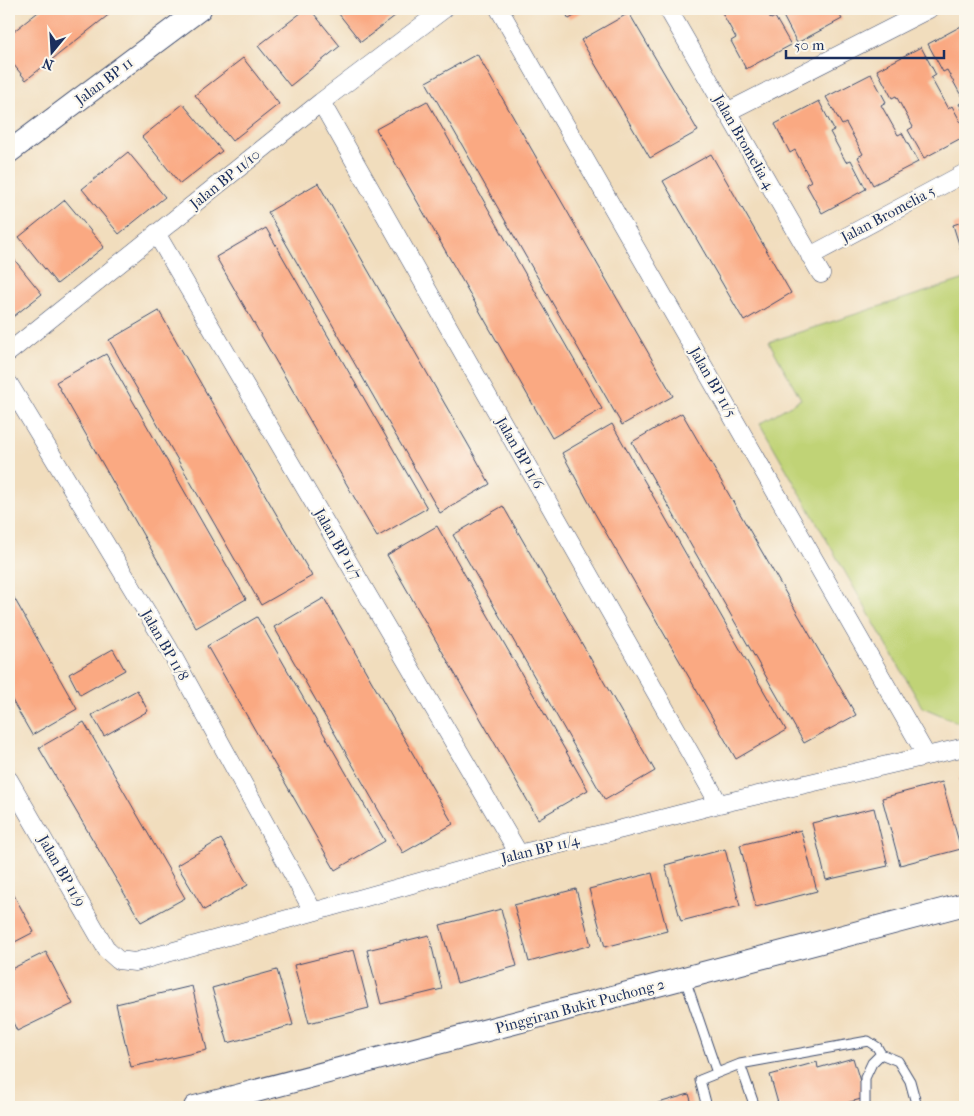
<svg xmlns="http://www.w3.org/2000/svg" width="974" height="1116" font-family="'IM FELL French Canon',serif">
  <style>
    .green { fill: #c0d376; stroke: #6e816a }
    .building { fill: #faa982 }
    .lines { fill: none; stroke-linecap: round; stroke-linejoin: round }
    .service-casing { stroke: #3b496c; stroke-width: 11 }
    .minor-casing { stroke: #3b496c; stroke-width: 19 }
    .tertiary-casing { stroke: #3b496c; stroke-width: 24 }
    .service { stroke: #fff; stroke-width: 9 }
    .minor { stroke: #fff; stroke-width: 18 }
    .tertiary { stroke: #fff; stroke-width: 22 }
    .labels { text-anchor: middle; stroke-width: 4.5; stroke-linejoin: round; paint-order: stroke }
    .street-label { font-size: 15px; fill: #1b2f5e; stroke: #fbf7ec }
  </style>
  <rect width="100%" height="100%" fill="#fbf7ec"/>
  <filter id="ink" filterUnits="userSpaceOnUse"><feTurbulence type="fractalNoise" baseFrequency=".02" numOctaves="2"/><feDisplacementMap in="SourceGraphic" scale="10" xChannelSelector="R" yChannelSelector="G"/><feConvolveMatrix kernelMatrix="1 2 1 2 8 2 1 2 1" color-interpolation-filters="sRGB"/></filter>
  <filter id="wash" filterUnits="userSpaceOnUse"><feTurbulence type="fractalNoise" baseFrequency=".0096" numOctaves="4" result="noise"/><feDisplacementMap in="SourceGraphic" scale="20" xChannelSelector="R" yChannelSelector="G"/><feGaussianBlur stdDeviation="1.12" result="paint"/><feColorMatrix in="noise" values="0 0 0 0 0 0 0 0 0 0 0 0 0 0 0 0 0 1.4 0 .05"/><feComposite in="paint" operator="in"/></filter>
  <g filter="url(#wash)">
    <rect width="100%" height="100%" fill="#f1ddbd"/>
    <path class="green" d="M965,279V720L957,722L922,707L760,423L801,399L769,342Z"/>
    <g id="blocks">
      <path class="building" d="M42,9H116L26,80L9,59V35Z
        M306,9H310L340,46L290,86L258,46Z
        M335,9H404L361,42Z
        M563,9H587L569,19Z
        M720,9H765L771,19L775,17L791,45L746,69L731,41L736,38Z
        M786,9H836L842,19L797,43L782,14L787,11Z
        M629,13L698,131L650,158L581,40Z
        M965,24V115L959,104L964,101L947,70L943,72L928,44Z
        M921,47L936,75L931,78L948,109L952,106L965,130V136L924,158L908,130L913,127L896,96L892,98L877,70Z
        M477,54L673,396L622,425L426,82Z
        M243,58L279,104L232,141L195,95Z
        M871,74L886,102L881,105L898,135L902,133L918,162L873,185L858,157L863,154L846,123L842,125L826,97Z
        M427,101L602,409L552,438L376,129Z
        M819,101L834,130L830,132L846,162L851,160L866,189L822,213L806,184L811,181L795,150L790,153L775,124Z
        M183,104L222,151L180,184L142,137Z
        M128,152L165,197L119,234L82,189Z
        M711,154L791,293L744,321L663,181Z
        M318,183L469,446L490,484L440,513L268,212Z
        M65,200L104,247L57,284L19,237Z
        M965,221V256L963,257L953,225Z
        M266,228L427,508L377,537L216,257Z
        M9,253L42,294L9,320Z
        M159,311L312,576L261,605L109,340Z
        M106,354L246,599L196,628L56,382Z
        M682,413L856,715L804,743L632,442Z
        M612,424L786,730L736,759L594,512L562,453Z
        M503,506L655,771L605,800L453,535Z
        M437,526L588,790L538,819L387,555Z
        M9,589L77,709L32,735L9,695Z
        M324,598L453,824L403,853L274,627Z
        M257,617L385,841L335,870L207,646Z
        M113,649L125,670L80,695L69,674Z
        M137,690L148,711L104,736L92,715Z
        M84,722L185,898L141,922L39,748Z
        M965,775V798L959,777Z
        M942,782L961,849L900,865L882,798Z
        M874,808L888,866L826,880L812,823Z
        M801,830L817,891L756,907L740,845Z
        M221,839L248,885L204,910L177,865Z
        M725,849L740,906L681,921L665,865Z
        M652,873L667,931L605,947L589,889Z
        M9,886L34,932L9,945Z
        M576,889L591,945L529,962L514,905Z
        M501,909L517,966L457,983L440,925Z
        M429,935L442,989L381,1004L367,950Z
        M354,950L369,1008L309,1023L294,965Z
        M46,952L73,1004L17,1031L9,1014V970Z
        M277,970L293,1025L228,1043L212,988Z
        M192,986L207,1050L131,1067L116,1004Z
        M853,1058L865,1098L831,1107H779L770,1075L817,1062L818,1068Z
        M689,1094L693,1107H645Z"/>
    </g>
  </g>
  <g filter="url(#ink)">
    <use href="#blocks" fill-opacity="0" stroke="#3b496c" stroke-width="1"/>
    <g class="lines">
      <defs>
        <path id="service" d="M685,979L717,1073
          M740,1064L755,1107
          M707,1107L700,1080L740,1064L868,1041L877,1047L881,1054L898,1061L910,1081L917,1107
          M865,1107V1078L872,1063L881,1054"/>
        <path id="minor" d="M499,9L926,755
          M668,9L821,274
          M321,102L719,804
          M727,112L929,9
          M156,233L519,854
          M810,256L965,173
          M9,352L321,102L444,9
          M9,384L169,649L313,911
          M9,780L107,950L118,960L135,962L519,854L622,829L719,804L965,747"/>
        <path id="tertiary" d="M9,152L200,9
          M195,1107L965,904"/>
      </defs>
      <use href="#service" class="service-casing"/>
      <use href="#minor" class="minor-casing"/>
      <use href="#tertiary" class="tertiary-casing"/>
      <use href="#service" class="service"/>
      <use href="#minor" class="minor"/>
      <use href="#tertiary" class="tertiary"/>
    </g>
  </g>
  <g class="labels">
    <g class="street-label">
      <text transform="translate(104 81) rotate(-37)" y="5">Jalan BP 11</text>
      <text transform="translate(744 142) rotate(60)" y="5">Jalan Bromelia 4</text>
      <text transform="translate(225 179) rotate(-39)" y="5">Jalan BP 11/10</text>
      <text transform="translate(888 214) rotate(-28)" y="5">Jalan Bromelia 5</text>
      <text transform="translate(713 382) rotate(60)" y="5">Jalan BP 11/5</text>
      <text transform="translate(520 453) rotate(60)" y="5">Jalan BP 11/6</text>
      <text transform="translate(338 544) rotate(60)" y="5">Jalan BP 11/7</text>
      <text transform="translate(165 645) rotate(60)" y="5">Jalan BP 11/8</text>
      <text transform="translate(540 849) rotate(-14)" y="5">Jalan BP 11/4</text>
      <text transform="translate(62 871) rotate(60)" y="5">Jalan BP 11/9</text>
      <text transform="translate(580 1006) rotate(-15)" y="5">Pinggiran Bukit Puchong 2</text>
    </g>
  </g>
  <rect width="974" height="1116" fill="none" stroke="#fbf7ec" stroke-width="30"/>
  <g transform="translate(52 52) rotate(198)" stroke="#fbf7ec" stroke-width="4" paint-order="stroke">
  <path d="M0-4L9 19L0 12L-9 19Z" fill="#1b2f5e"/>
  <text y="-8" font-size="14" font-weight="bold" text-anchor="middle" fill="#1b2f5e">N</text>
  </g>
  <path d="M786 50v8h158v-8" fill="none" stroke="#1b2f5e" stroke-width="2.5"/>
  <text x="794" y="50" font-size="15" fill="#1b2f5e" stroke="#fbf7ec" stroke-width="4" paint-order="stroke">50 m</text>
</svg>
